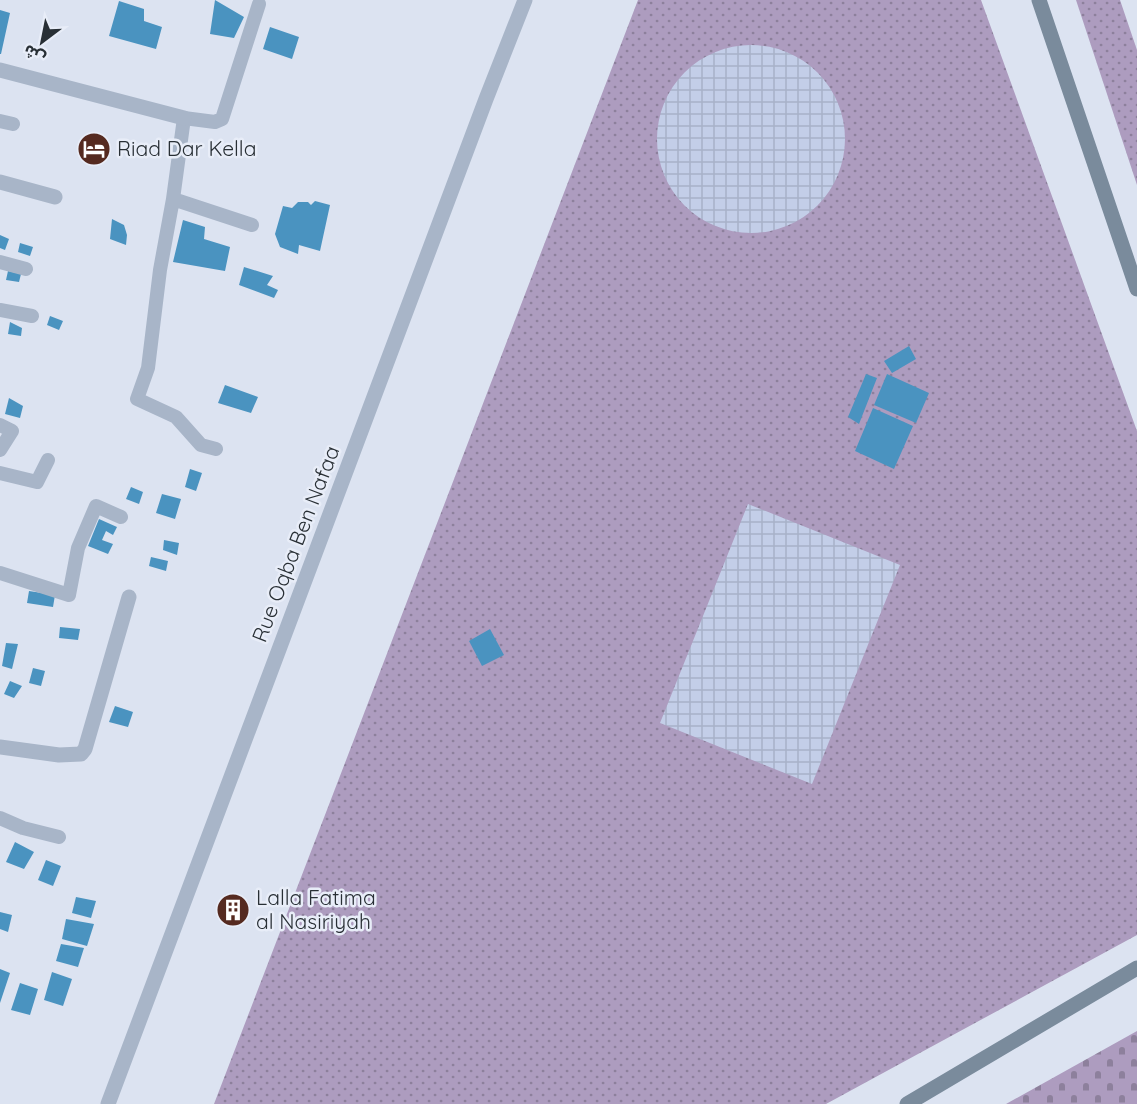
<svg xmlns="http://www.w3.org/2000/svg" width="1137" height="1104" font-family="Quicksand,'Noto Sans Arabic',sans-serif">
  <style>
    .grass { fill: url(#grass-dots) }
    .cemetery { fill: url(#cemetery-stones) }
    .plaza { fill: url(#plaza-grid) }
    .building { fill: #4a93c0 }
    .lines { fill: none; stroke-linecap: round; stroke-linejoin: round }
    .lane { stroke: #a8b5c8; stroke-width: 14 }
    .street { stroke: #a8b5c8; stroke-width: 15 }
    .secondary { stroke: #7a8b9c; stroke-width: 15 }
    .labels { text-anchor: middle; stroke-width: 5; stroke-linejoin: round; paint-order: stroke }
    .poi-label { font-size: 21px; fill: #282f35; stroke: #e8edf8; text-anchor: start }
    .street-label { font-size: 21px; fill: #282f35; stroke: #e8edf8 }
  </style>
  <defs>
    <pattern id="grass-dots" width="8" height="8" patternUnits="userSpaceOnUse" patternTransform="scale(1.5)"><rect width="8" height="8" fill="#ad9cbf"/><path d="M2 2h.1M6 6h.1" fill="none" stroke="#8d809c" stroke-width="1.8" stroke-linecap="round"/></pattern>
    <pattern id="cemetery-stones" width="16" height="16" patternUnits="userSpaceOnUse" patternTransform="scale(1.5)"><rect width="16" height="16" fill="#ad9cbf"/><path d="M2 7V4a2 2 0 0 1 4 0v3zM10 15v-3a2 2 0 0 1 4 0v3z" fill="#8d809c"/></pattern>
    <pattern id="plaza-grid" width="8" height="8" patternUnits="userSpaceOnUse" patternTransform="scale(1.5)"><rect width="8" height="8" fill="#c3cee8"/><path d="M0 4h8M4 0v8" fill="none" stroke="#a8b1c8"/></pattern>
  </defs>
  <rect width="100%" height="100%" fill="#dce3f1"/>
  <path class="grass" d="M638,0H981L1137,431V935L826,1104H214Z
    M1076,0H1120L1137,50V185Z"/>
  <path class="cemetery" d="M1137,1031V1104H1006Z"/>
  <path class="plaza" d="M657 139a94 94 0 1 1 188 0a94 94 0 1 1-188 0Z
    M748,504L900,565L812,784L660,723Z"/>
  <path class="building" d="M215,0L244,17L234,38L210,34Z
    M119,1L144,9V21L162,27L156,49L109,36Z
    M0,10L10,13L1,54H0Z
    M270,27L299,37L292,59L263,49Z
    M315,201L330,205L320,251L299,245L298,254L280,247L275,234L283,206L292,208L298,202H308L311,205Z
    M112,219L124,225L127,235L126,245L110,239Z
    M183,220L205,227L204,239L230,247L225,271L173,262Z
    M0,235L9,239L5,250L0,248Z
    M20,243L33,247L30,256L18,252Z
    M244,267L273,276L267,285L278,290L274,298L239,285Z
    M8,271L21,274L19,282L6,280Z
    M50,316L63,321L59,330L47,325Z
    M10,322L22,328L21,336L8,334Z
    M909,346L916,359L892,373L884,361Z
    M866,374L877,378L859,424L848,417Z
    M887,374L929,393L916,423L874,405Z
    M225,385L258,397L251,413L218,403Z
    M9,398L23,406L20,418L5,414Z
    M873,408L913,426L894,469L855,451Z
    M190,469L202,473L196,491L185,487Z
    M131,487L143,492L139,504L126,499Z
    M162,494L181,499L175,519L156,513Z
    M99,519L117,527L113,535L106,531L102,540L113,544L108,554L88,546Z
    M164,540L179,543L177,555L163,550Z
    M151,557L168,561L166,571L149,566Z
    M29,591L55,595L53,607L27,603Z
    M60,627L80,629L78,640L59,638Z
    M490,629L504,655L482,666L469,641Z
    M6,643L18,644L12,669L2,666Z
    M33,668L45,671L41,686L29,683Z
    M10,681L22,686L14,698L4,694Z
    M115,706L133,712L128,727L109,722Z
    M15,842L34,852L24,869L6,862Z
    M46,860L61,866L53,886L38,880Z
    M226,894L248,902L240,925L218,917Z
    M76,897L96,901L91,918L72,913Z
    M0,912L12,915L8,932L0,929Z
    M66,919L94,924L87,946L62,939Z
    M61,944L84,948L78,967L56,961Z
    M0,969L10,973L0,1003Z
    M52,972L72,979L63,1006L44,1000Z
    M20,983L38,989L30,1015L11,1010Z"/>
  <g class="lines">
    <path class="lane" d="M0,121L13,124
      M173,199L160,270L148,368L137,399L176,417L201,445L216,449
      M252,225L173,199L184,118L215,122L222,119L259,4
      M0,262L26,269
      M0,310L32,316
      M0,425L12,431L0,450
      M0,473L37,482L48,460
      M0,573L69,595L78,548L96,506L121,517
      M0,818L23,828L59,837"/>
    <path class="street" d="M0,70L184,118
      M0,182L55,197
      M0,747L59,755L81,754L85,749L129,597
      M108,1104L486,99L525,0"/>
    <path class="secondary" d="M1039,0L1137,289
      M907,1104L1137,968"/>
  </g>
  <defs>
    <symbol id="hotel-disc" viewBox="-11 -11 22 22"><circle r="9.5" fill="#552a20" stroke="#e8edf8"/><path d="M-6-4.5h1.5V1H6V5H4.5V3h-9V5H-6ZM-4 0a1.8 1.8 0 1 1 3.6 0ZM.5 0V-2.5h3Q6-2.5 6 0Z" fill="#fff"/></symbol>
    <symbol id="building-disc" viewBox="-11 -11 22 22"><circle r="9.5" fill="#552a20" stroke="#e8edf8"/><path d="M-4-6H4V6H1V3H-1V6H-4ZM-2.5-4.3h1.7v1.8h-1.7ZM.8-4.3h1.7v1.8H.8ZM-2.5-1h1.7V.8h-1.7ZM.8-1h1.7V.8H.8Z" fill="#fff"/></symbol>
  </defs>
  <g fill-rule="evenodd">
    <use href="#hotel-disc" x="75" y="130" width="38" height="38"/>
    <use href="#building-disc" x="214" y="891" width="38" height="38"/>
  </g>
  <g class="labels">
    <g class="poi-label">
      <text x="117" y="156">Riad Dar Kella</text>
      <text x="256" y="905">Lalla Fatima<tspan x="256" dy="24">al Nasiriyah</tspan></text>
    </g>
    <g class="street-label">
      <text transform="translate(296 544) rotate(-69)" y="7">Rue Oqba Ben Nafaa</text>
    </g>
  </g>
  <g transform="translate(42 42) rotate(212)" stroke="#e8edf8" stroke-width="4.5" paint-order="stroke">
  <path d="M0-4.5L10 22L0 15L-10 22Z" fill="#282f35"/>
  <text y="-9" font-size="16" font-weight="bold" text-anchor="middle" fill="#282f35">ش</text>
  </g>
</svg>
